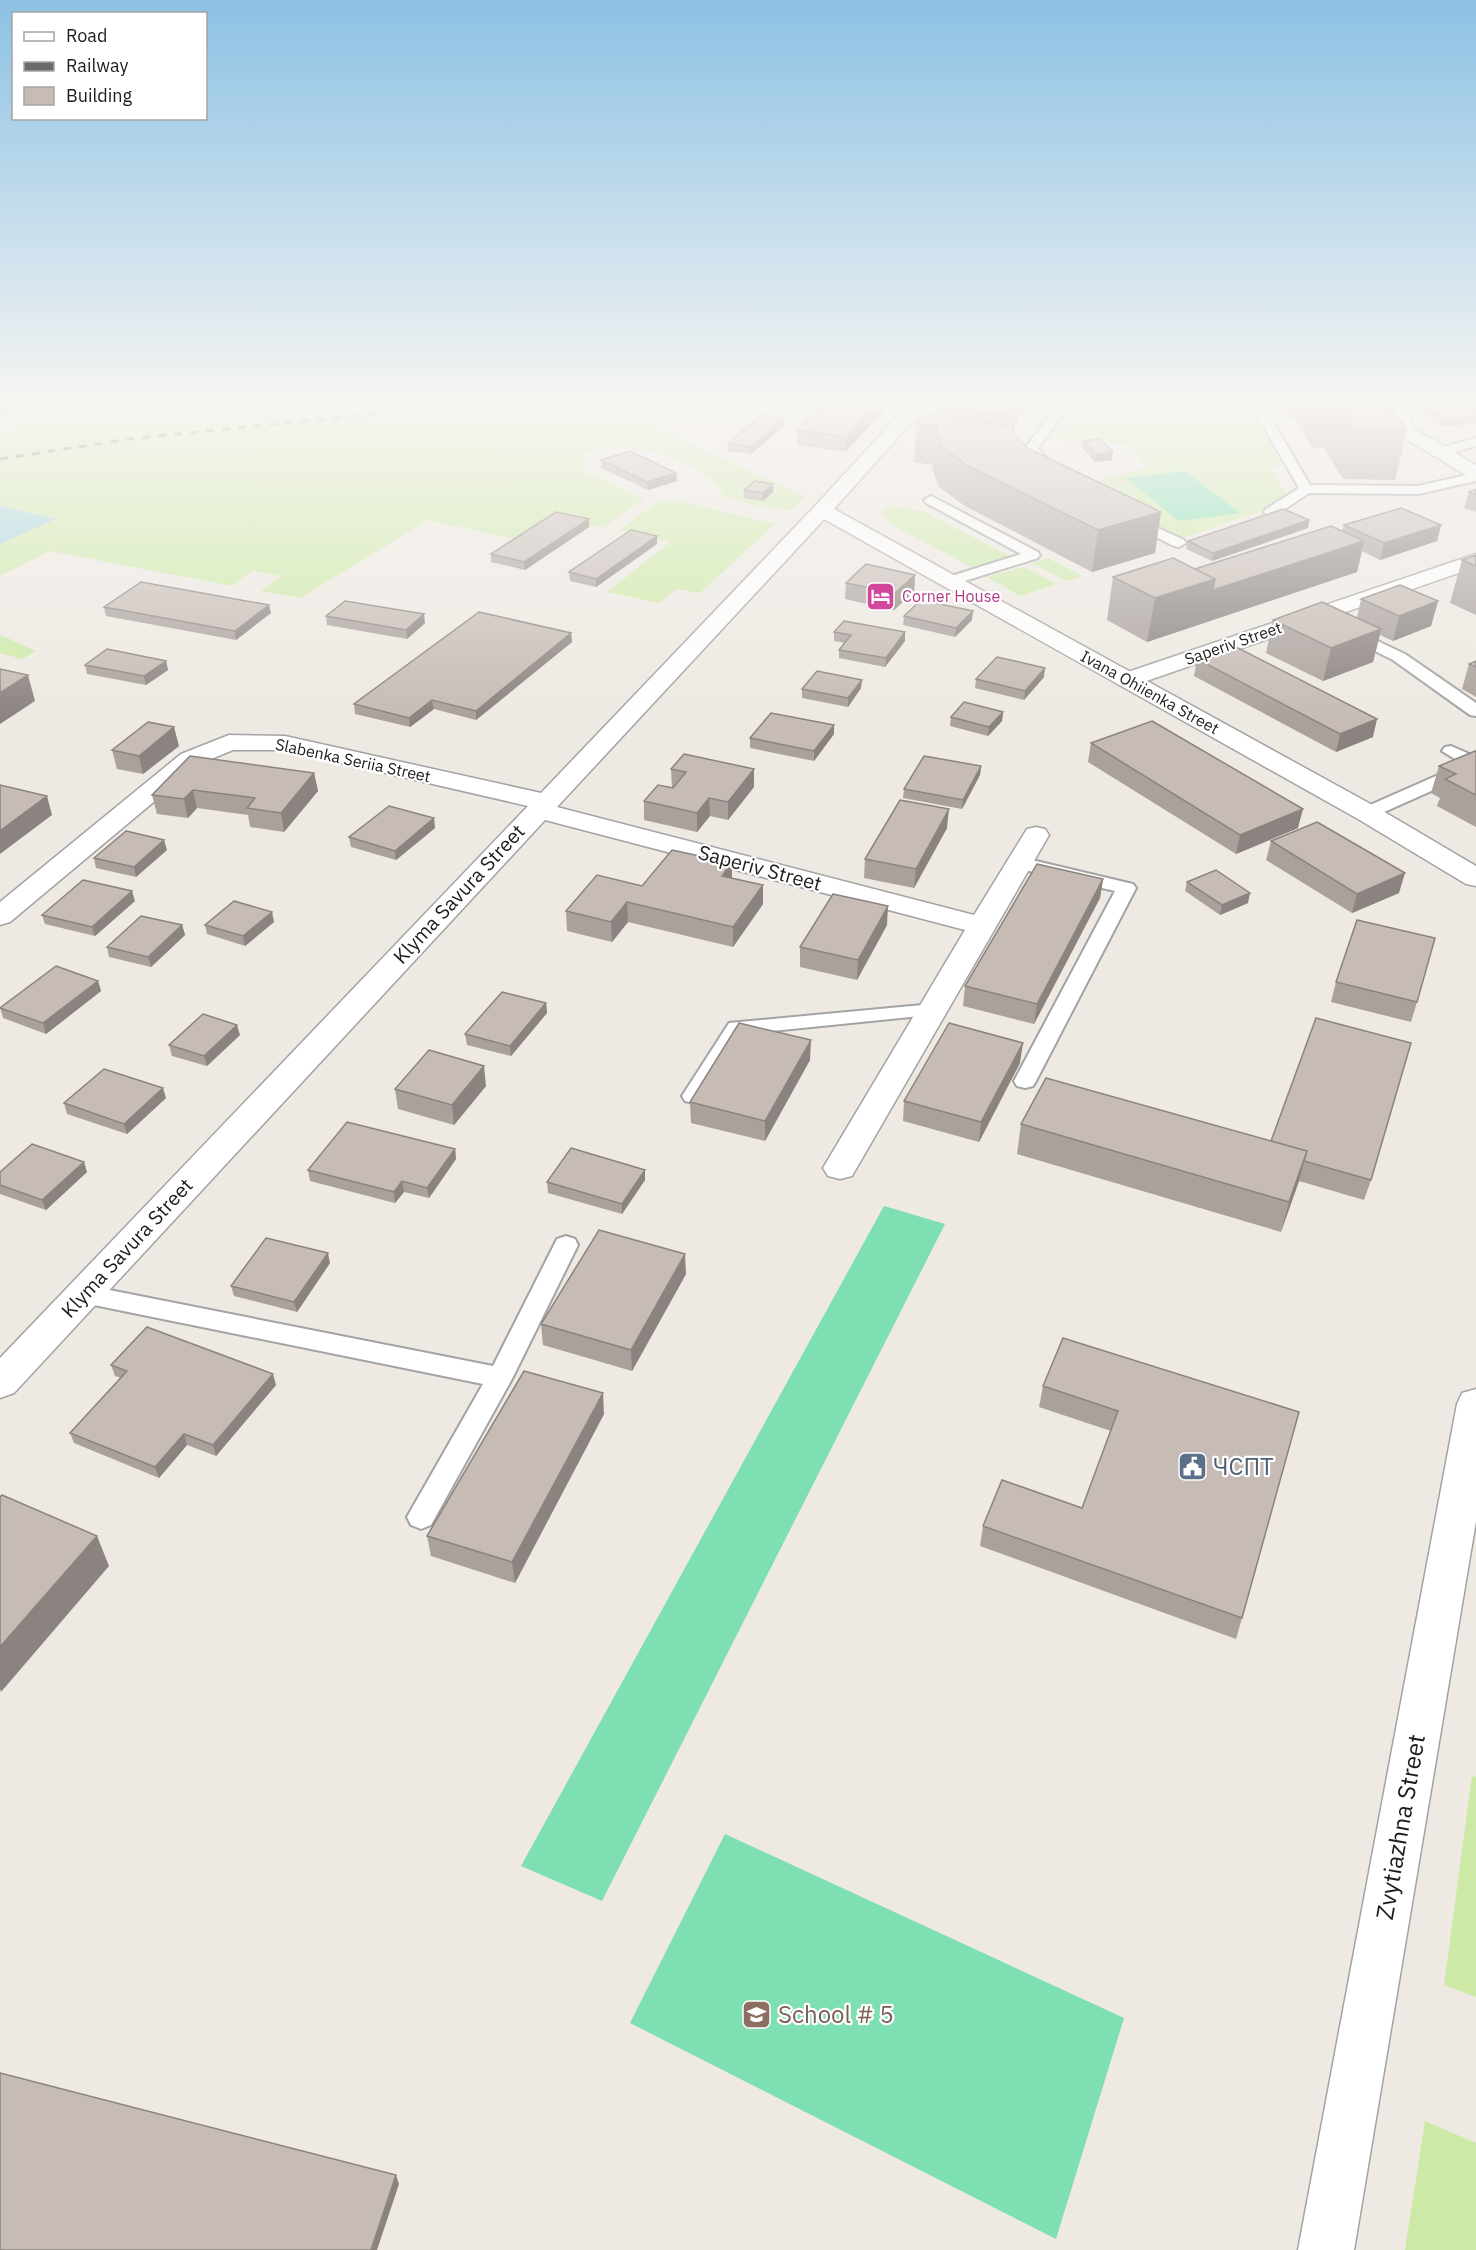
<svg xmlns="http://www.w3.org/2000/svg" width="1476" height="2250" font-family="'IBM Plex Sans',sans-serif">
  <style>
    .grass { fill: #cceaa6 }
    .pitch { fill: #7edfb2 }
    .water { fill: #a1d4dd }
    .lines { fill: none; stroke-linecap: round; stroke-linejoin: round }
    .service-casing { stroke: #a3a3a3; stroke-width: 4 }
    .minor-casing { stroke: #a3a3a3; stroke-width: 3 }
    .tertiary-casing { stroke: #a3a3a3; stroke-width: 3 }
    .service { fill: #fff; fill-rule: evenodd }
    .minor { fill: #fff; fill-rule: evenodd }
    .tertiary { fill: #fff; fill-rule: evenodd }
    .rail { stroke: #6a6a6a; stroke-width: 3; stroke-dasharray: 8 8; stroke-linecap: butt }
    .wall { fill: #aaa19c }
    .shaded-wall { fill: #8b837f }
    .building { fill: #c6bbb5; stroke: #8b837f; stroke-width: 1.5 }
    .labels { text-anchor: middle; stroke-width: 4.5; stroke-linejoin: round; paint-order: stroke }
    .far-hotel-label { font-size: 16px; fill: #b23c85; stroke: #fff; text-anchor: start }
    .far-street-label { font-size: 16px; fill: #1c1c1c; stroke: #fff }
    .street-label { font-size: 20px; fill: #1c1c1c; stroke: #fff }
    .near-service-label { font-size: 24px; fill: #4e5e75; stroke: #fff; text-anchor: start }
    .near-street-label { font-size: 24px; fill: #1c1c1c; stroke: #fff }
    .near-education-label { font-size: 24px; fill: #785e54; stroke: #fff; text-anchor: start }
  </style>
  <rect width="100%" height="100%" fill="#eee9e2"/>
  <path class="grass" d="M66,405H593L621,412L806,496L791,510C779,510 738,503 728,497C721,493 716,483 709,478C671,451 627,441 583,454L581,459L590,463L576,468L644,499L603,527L549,516L514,539L428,520L300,598L261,591L281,576L252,571L232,586L50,551L0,576V544L55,519L0,506V436Z
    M1078,405L1236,408L1240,414H1258L1281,466L1271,469L1287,496L1264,510L1182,538L1085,491L1097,481L1146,467L1126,444L1063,442L1056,435Z
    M670,501L691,504L775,524L700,593L677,589L659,603L607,592L670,542L619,530L656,503Z
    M888,505L924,512L1010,556L973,568L891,524L882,512Z
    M1048,558L1082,576L1066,581L1032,563Z
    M1024,567L1057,584L1020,596L987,577Z
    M0,635L36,651L22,659L0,653Z
    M1472,1775L1476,1777V1997L1444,1985Z
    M1425,2121L1476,2143V2250H1405Z"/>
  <path class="pitch" d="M1185,471L1240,513L1179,521L1126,478Z
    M884,1206L945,1224L602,1901L521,1866Z
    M725,1834L1124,2018L1056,2239L630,2023Z"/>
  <path class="water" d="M0,506L56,519L0,544Z"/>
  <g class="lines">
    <defs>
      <path id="service" d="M1058,405H1070L1038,448L1059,475L1052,479L1047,478L1025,448Z
        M1251,405H1263L1310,485L1418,486L1476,473V481L1418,494L1309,493L1276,515H1266L1264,512L1266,509L1299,488Z
        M1476,438V446L1441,456L1435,452L1436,449Z
        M931,496L1038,552L1040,555L1038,558L955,584H945L943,581L945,578L1021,554L926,503L924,500Z
        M1132,516L1184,540L1186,543L1179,547L1174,546L1127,523L1125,520Z
        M1350,628L1405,654L1476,703V716L1470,715L1393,660L1345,636L1342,633Z
        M1451,746L1476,757V771L1373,817H1361L1358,813L1361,809L1463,764L1442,751L1445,747Z
        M1019,857L1133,884L1136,888L1036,1081L1033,1086L1025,1088L1017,1086L1014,1081L1115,891L1012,867L1010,863L1012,859Z
        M933,1004L940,1006L943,1010L940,1014L743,1034L701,1101L693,1103L685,1101L682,1096L729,1023Z
        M566,1236L575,1239L578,1245L513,1377L431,1525L421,1529L411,1525L407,1517L483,1384L84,1303L75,1300L72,1294L75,1288L84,1285L493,1366L554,1245L557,1239Z"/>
      <path id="minor" d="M1385,405H1403L1416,430L1476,465V479L1469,477L1403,437Z
        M822,504L829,506L832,510L829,514L557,807L974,915L1027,829L1036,827L1045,829L1049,835L852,1176L840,1179L828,1176L823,1168L965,930L545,820L14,1393L0,1398V1358L528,806L285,750H233L199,764L10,922L0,925V902L181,754L229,735L285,736L541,793L815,506Z
        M1476,554V567L1135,685L1127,687L1119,685L1115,680L1119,675Z
        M1476,1389V1521L1354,2250H1298L1457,1404L1462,1393Z"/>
      <path id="tertiary" d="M908,405H927L834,509L1376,807L1476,866V886L1466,884L1358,819L815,514L812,510L815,506Z"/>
    </defs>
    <use href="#service" class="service-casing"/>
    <use href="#minor" class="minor-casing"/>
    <use href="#tertiary" class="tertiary-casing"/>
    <use href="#service" class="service"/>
    <use href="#minor" class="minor"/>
    <use href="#tertiary" class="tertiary"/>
    <path class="rail" d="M0,413L18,405
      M0,459L137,438L415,410"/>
  </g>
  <path class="wall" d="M890,405L845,452L797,445V430Z
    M940,405H1030L1023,414H1018L1017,422L1013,427V434L1029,449L1155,553L1092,572L965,506L939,487L933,471V465L914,462L917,423L938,414L939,407Z
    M1282,405H1389L1407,430L1395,480L1343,479L1324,448H1312L1295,418H1289Z
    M1415,405H1473L1441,427L1421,411Z
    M784,426L751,454L728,451V443Z
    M1083,441L1112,460L1095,462L1082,448Z
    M601,460L677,481L648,490L601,468Z
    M1476,489V512L1464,508L1469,492Z
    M744,490L773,492L763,501L744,498Z
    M589,519V527L525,570L491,562V554Z
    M1309,520L1308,528L1212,561L1186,549L1188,541Z
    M1344,525H1441L1437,541L1380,560L1362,551L1357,572L1147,642L1107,620L1113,577L1195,569L1342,532Z
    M657,536V544L596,587L570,581L569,572Z
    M1476,555V615L1450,603L1462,560Z
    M915,575L914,592L894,610L845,599L846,583Z
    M1361,599L1438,601L1431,626L1393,641L1380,635L1373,662L1323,681L1266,653L1273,620L1357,618Z
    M104,607L271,613L236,640L106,616Z
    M326,616L425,623L407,639L327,625Z
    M904,616L972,620L955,637L903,625Z
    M834,632L905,641L885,667L839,658V650L845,643L834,641Z
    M571,633L572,642L476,720L434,709L410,727L355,714L354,704Z
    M1197,659L1373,737L1336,752L1194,676Z
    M166,661L168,670L146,685L87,674L85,665Z
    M1476,661V697L1462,689L1469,664Z
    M1044,677L1024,700L975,688L976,679Z
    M861,688L848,707L802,698V689Z
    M1003,712L1002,721L988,736L950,726L951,717Z
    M834,725V734L814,761L750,748V738Z
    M1091,743L1298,828L1236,854L1088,762Z
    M179,746L143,774L117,769L112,750Z
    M1476,751V827L1437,806L1440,798L1431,793L1439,766Z
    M981,766L980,775L962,809L903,798L904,789Z
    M671,769L754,787L728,820L710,816L697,832L644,820V801L672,788Z
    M314,773L318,791L284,832L250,827L248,815L197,808L188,818L157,814L152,795Z
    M435,828L396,860L351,847L349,837Z
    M947,828L914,888L864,878L865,859Z
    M1271,841L1399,893L1352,913L1266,860Z
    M167,850L136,877L96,868L94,858Z
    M732,878L763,904L733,947L628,922L612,942L567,931L566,911L642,886Z
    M1103,879L1100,898L1034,1024L963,1006L965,986Z
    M1187,882L1248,903L1220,915L1185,891Z
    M135,901L95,936L45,924L42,915Z
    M274,922L245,946L207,934L205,925Z
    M182,925L185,935L151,967L109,957L107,947Z
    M887,925L857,980L800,967V947Z
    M98,981L101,991L46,1034L3,1018L0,1007Z
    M1336,982L1417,1002L1411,1022L1331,1002Z
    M546,1003L547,1013L511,1056L467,1045L465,1034Z
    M240,1035L207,1066L172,1056L169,1045Z
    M810,1060L765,1141L691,1123L690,1102Z
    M1020,1063L979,1142L903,1121L904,1101Z
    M1046,1078L1371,1180L1364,1200L1299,1181L1281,1232L1017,1154L1021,1124Z
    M486,1086L454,1125L398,1109L395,1089Z
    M166,1098L127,1134L67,1114L64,1103Z
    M455,1149L456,1159L429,1198L404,1192L395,1203L310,1181L308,1170Z
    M645,1170V1180L622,1214L548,1193L547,1182Z
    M0,1172H87L46,1210L0,1194Z
    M330,1263L297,1312L234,1296L231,1286Z
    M686,1274L632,1371L543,1345L541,1324Z
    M111,1365L276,1385L216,1456L187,1445L159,1478L74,1443L70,1433L121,1378L115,1376Z
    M1043,1386L1299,1412L1242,1618L1236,1639L980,1546L983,1526L1082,1508L1111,1431L1039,1407Z
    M604,1414L515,1583L431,1556L427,1536Z"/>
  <path class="shaded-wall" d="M876,405H890L845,452L846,437Z
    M998,405H1010L1007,435L987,463L991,414Z
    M1014,405H1019L1017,422L1012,429Z
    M1024,405H1030L1023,414Z
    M1476,416V423L1441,427L1443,419Z
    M784,419V426L751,454V447Z
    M1113,452L1112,460L1095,462L1096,454Z
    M676,473L677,481L648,490L647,482Z
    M773,484V492L763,501V493Z
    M1161,512L1155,553L1092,572L1098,530Z
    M589,519V527L525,570L524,562Z
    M1309,520L1308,528L1212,561L1213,553Z
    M1441,525L1437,541L1380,560L1384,543Z
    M657,536V544L596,587V579Z
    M1364,541L1357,572L1147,642L1155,598L1215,579Z
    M915,575L914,592L894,610L895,593Z
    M1438,601L1431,626L1393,641L1399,616Z
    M269,605L271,613L236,640L235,631Z
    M973,611L972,620L955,637L956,628Z
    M424,614L425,623L407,639L406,630Z
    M1381,629L1373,662L1323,681L1331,648Z
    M905,632V641L885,667L886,658Z
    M571,633L572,642L476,720V711Z
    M166,661L168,670L146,685L144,676Z
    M1045,668L1044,677L1024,700L1025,691Z
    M28,675L35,701L0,724V693Z
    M862,680L861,688L848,707V698Z
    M432,700L434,709L410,727L409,718Z
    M1003,712L1002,721L988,736L989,727Z
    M1377,719L1373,737L1336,752L1340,734Z
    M834,725V734L814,761V751Z
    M174,727L179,746L143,774L139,756Z
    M981,766L980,775L962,809L963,800Z
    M754,769V787L728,820V802Z
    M314,773L318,791L284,832L281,813Z
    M193,790L197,808L188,818L184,799Z
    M47,796L52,815L0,854V831Z
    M709,798L710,816L697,832V813Z
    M949,809L947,828L914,888L916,869Z
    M1303,809L1298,828L1236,854L1240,835Z
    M434,818L435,828L396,860L395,851Z
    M164,840L167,850L136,877L134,867Z
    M732,863V882L722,876Z
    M1405,873L1399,893L1352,913L1357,894Z
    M1103,879L1100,898L1034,1024L1037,1004Z
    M763,885V904L733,947V927Z
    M132,891L135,901L95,936L92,927Z
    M1250,893L1248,903L1220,915L1222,905Z
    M627,902L628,922L612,942L611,922Z
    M888,906L887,925L857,980L858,960Z
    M272,912L274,922L245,946L243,936Z
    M182,925L185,935L151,967L148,957Z
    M98,981L101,991L46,1034L43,1023Z
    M546,1003L547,1013L511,1056L510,1046Z
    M237,1025L240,1035L207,1066L204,1056Z
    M811,1040L810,1060L765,1141V1121Z
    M1023,1043L1020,1063L979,1142L981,1122Z
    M484,1066L486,1086L454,1125L452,1105Z
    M163,1088L166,1098L127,1134L124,1124Z
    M455,1149L456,1159L429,1198L427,1188Z
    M1307,1151L1299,1181L1281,1232L1289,1202Z
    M84,1162L87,1172L46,1210L42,1200Z
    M645,1170V1180L622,1214V1204Z
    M402,1181L404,1192L395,1203L394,1192Z
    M328,1253L330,1263L297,1312L294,1302Z
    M685,1254L686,1274L632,1371L631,1350Z
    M273,1374L276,1385L216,1456L213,1445Z
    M603,1393L604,1414L515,1583L512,1562Z
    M184,1434L187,1445L159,1478L155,1467Z
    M97,1536L109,1566L1,1692L0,1689V1647Z
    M396,2175L399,2184L377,2250H371Z"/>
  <path class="building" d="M823,405H876L846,437L797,430Z
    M940,405H998L991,414L939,407Z
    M1338,405H1389L1407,430H1354Z
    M1424,405H1473L1476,407V416L1443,419Z
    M926,413L938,414V417L1014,427L1013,434L1029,449L1161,512L1098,530L968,466L942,447L936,431L937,426L917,423Z
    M762,415L784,419L751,447L728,443Z
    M1100,439L1113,452L1096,454L1083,441Z
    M630,451L676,473L647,482L601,460Z
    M755,481L773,484L763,493L744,490Z
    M1476,489V495L1469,492Z
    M1401,508L1441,525L1384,543L1344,525Z
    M1283,509L1309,520L1213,553L1188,541Z
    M556,512L589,519L524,562L491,554Z
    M1331,526L1364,541L1213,590L1215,579L1195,569Z
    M631,530L657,536L596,579L569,572Z
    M1476,555V566L1462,560Z
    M1173,558L1215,579L1155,598L1113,577Z
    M866,564L915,575L895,593L846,583Z
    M141,582L269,605L235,631L104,607Z
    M1400,585L1438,601L1399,616L1361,599Z
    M921,600L973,611L956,628L904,616Z
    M345,601L424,614L406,630L326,616Z
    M1322,602L1381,629L1331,648L1273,620Z
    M479,612L571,633L476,711L432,700L409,718L354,704Z
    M844,621L905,632L886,658L839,650L851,635L834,632Z
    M1234,646L1377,719L1340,734L1197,659Z
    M107,649L166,661L144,676L85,665Z
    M997,657L1045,668L1025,691L976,679Z
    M1476,661V667L1469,664Z
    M0,669L28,675L0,693Z
    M817,671L862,680L848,698L802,689Z
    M964,702L1003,712L989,727L951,717Z
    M771,713L834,725L814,751L750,738Z
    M1152,721L1303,809L1240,835L1091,743Z
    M148,722L174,727L139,756L112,750Z
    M1475,751H1476V795L1445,779L1456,774L1439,766Z
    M684,754L754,769L728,802L709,798L697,813L644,801L658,785L673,788L686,772L671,769Z
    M190,756L314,773L281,813L247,808L255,798L193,790L184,799L152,795Z
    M924,756L981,766L963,800L904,789Z
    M0,785L47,796L0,831Z
    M900,800L949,809L916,869L865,859Z
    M389,806L434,818L395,851L349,837Z
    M1317,822L1405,873L1357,894L1271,841Z
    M126,831L164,840L134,867L94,858Z
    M672,850L732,863L722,876L763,885L733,927L627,902L611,922L566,911L597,875L642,886Z
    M1037,864L1103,879L1037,1004L965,986Z
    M1216,870L1250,893L1222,905L1187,882Z
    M83,880L132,891L92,927L42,915Z
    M833,894L888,906L858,960L800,947Z
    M234,901L272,912L243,936L205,925Z
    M141,916L182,925L148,957L107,947Z
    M1357,920L1435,938L1417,1002L1336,982Z
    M56,966L98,981L43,1023L0,1008Z
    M502,992L546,1003L510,1046L465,1034Z
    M203,1014L237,1025L204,1056L169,1045Z
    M1316,1018L1411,1043L1371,1180L1304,1161L1307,1151L1271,1141Z
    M739,1023L811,1040L765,1121L690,1102Z
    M949,1023L1023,1043L981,1122L904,1101Z
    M429,1050L484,1066L452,1105L395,1089Z
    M104,1069L163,1088L124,1124L64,1103Z
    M1046,1078L1307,1151L1289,1202L1021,1124Z
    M347,1122L455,1149L427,1188L402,1181L394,1192L308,1170Z
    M32,1144L84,1162L42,1200L0,1185V1172Z
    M571,1148L645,1170L622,1204L547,1182Z
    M599,1230L685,1254L631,1350L541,1324Z
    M266,1238L328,1253L294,1302L231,1286Z
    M147,1327L273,1374L213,1445L184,1434L155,1467L70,1433L127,1371L111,1365Z
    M1063,1338L1299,1412L1242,1618L983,1526L1002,1480L1082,1508L1118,1411L1043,1386Z
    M524,1371L603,1393L512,1562L427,1536Z
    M2,1495L97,1536L0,1647V1497Z
    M0,2073L396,2175L371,2250H0Z"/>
  <linearGradient id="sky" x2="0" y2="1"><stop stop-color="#8bc1e4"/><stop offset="0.56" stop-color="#f7f5f2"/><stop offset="1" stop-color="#f7f5f2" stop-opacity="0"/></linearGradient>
  <rect width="1476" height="720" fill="url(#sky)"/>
  <defs>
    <symbol id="hotel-square" viewBox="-11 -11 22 22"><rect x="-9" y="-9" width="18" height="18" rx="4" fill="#d1479c" stroke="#fff"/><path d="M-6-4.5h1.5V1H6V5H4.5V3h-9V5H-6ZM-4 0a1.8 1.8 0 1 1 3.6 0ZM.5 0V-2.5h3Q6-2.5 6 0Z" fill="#fff"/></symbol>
    <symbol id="civic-square" viewBox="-11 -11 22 22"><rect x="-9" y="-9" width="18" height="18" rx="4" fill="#5c6f8a" stroke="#fff"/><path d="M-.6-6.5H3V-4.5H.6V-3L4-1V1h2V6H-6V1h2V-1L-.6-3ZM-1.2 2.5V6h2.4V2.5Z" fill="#fff"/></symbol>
    <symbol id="school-square" viewBox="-11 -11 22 22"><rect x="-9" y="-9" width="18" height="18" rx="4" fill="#8d6e63" stroke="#fff"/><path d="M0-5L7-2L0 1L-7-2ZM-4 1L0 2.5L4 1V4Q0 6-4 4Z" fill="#fff"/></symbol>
  </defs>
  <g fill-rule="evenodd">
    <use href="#hotel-square" x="864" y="580" width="33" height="33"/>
    <use href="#civic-square" x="1176" y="1450" width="33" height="33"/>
    <use href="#school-square" x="740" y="1998" width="33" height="33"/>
  </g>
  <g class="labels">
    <g class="far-hotel-label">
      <text x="902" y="602">Corner House</text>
    </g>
    <g class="far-street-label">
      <text transform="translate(1233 643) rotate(-19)" y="6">Saperiv Street</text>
      <text transform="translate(1150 692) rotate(29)" y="6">Ivana Ohiienka Street</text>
      <text transform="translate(353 760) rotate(12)" y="6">Slabenka Seriia Street</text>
    </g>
    <g class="street-label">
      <text transform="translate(760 868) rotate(15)" y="7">Saperiv Street</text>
      <text transform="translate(459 894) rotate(-47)" y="7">Klyma Savura Street</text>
      <text transform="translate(127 1248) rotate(-47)" y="7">Klyma Savura Street</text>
    </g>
    <g class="near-service-label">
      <text x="1213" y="1475">ЧСПТ</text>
    </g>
    <g class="near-street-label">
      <text transform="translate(1401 1827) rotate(-80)" y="8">Zvytiazhna Street</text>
    </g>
    <g class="near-education-label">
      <text x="778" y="2023">School # 5</text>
    </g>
  </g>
  <rect x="12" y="12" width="195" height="108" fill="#ffffff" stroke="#a4a4a4" stroke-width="1.5"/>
  <rect x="24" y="32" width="30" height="9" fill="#ffffff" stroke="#a4a4a4" stroke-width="1.5"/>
  <text x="66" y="42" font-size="18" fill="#1c1c1c">Road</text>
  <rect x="24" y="62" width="30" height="9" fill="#6a6a6a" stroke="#a4a4a4" stroke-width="1.5"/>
  <text x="66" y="72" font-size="18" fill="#1c1c1c">Railway</text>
  <rect x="24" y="87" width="30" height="18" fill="#c6bbb5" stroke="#a4a4a4" stroke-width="1.5"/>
  <text x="66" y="102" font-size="18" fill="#1c1c1c">Building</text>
</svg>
